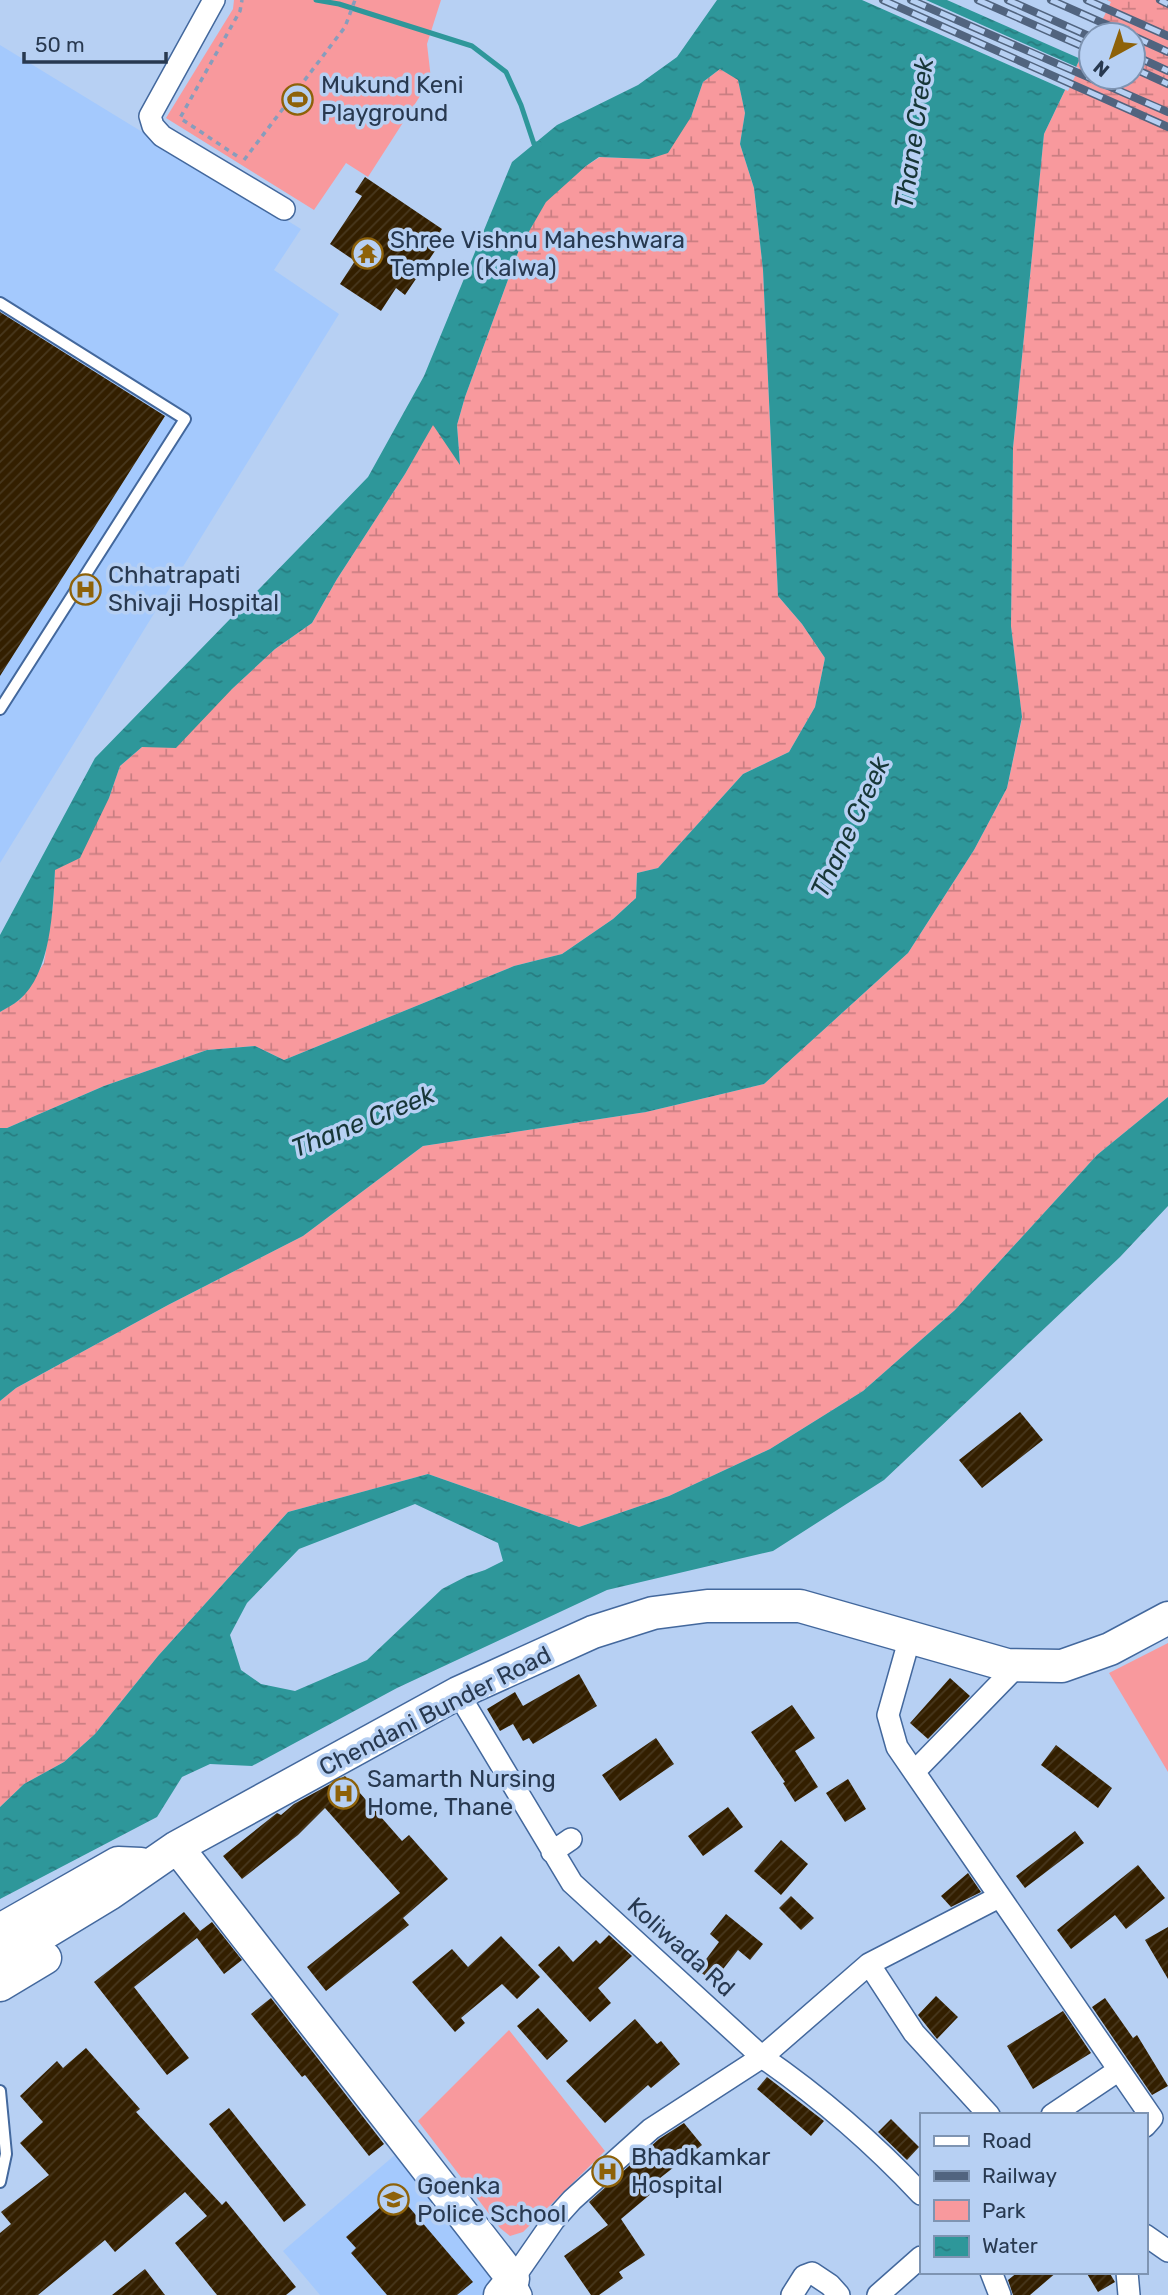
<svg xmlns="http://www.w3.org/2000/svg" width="1168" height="2295" font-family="Rubik,sans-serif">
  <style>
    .built { fill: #a4c9fd }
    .green { fill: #f8999d }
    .wetland { fill: url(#wetland-marsh) }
    .water { fill: url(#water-ripples); fill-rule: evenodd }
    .pier { fill: #b7d0f3 }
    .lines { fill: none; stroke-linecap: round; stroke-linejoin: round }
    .stream { stroke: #2e979a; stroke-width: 5 }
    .building { fill: url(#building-hatch) }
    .lane-casing { stroke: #43689d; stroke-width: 14 }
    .street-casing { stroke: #43689d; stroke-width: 24 }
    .secondary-casing { stroke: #43689d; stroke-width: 35 }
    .path { stroke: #879dbc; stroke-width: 3.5; stroke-dasharray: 5 5; stroke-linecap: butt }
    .lane { stroke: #fff; stroke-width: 10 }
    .street { stroke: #fff; stroke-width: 21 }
    .secondary { stroke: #fff; stroke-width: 32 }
    .rail-casing { stroke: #51647f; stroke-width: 8 }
    .rail { stroke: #b7d0f3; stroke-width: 5; stroke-dasharray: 16; stroke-linecap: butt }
    .labels { text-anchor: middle; stroke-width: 7; stroke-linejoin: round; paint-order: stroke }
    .poi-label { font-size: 24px; fill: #283950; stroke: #b7d0f3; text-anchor: start }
    .street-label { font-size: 24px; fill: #283950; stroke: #b7d0f3 }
    .water-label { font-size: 26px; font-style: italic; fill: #173637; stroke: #b7d0f3 }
  </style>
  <defs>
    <pattern id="wetland-marsh" width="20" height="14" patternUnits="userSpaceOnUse" patternTransform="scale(1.75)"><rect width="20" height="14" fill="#f8999d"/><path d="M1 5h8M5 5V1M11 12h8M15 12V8" fill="none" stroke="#c97e82"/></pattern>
    <pattern id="water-ripples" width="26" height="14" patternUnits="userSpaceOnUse" patternTransform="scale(1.75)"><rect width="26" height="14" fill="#2e979a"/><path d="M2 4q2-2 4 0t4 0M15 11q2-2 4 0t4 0" fill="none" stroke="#277c80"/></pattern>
    <pattern id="building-hatch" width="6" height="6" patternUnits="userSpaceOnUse" patternTransform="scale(1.75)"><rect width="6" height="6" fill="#331f00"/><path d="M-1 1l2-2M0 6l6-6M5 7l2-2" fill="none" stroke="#48381e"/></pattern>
  </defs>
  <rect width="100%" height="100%" fill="#b7d0f3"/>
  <path class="built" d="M0,45L301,229L274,270L339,314L0,863Z
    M403,2148L497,2273L491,2288L484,2295H320L283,2251Z"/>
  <path class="green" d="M234,0H441L427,44L431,79L368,177L346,163L314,210L166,118L233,9Z
    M1168,1643V1772L1109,1673Z
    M509,2030L605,2151L523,2232L510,2236L500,2228L418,2121Z"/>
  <path class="wetland" d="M1108,0H1168V1097L1097,1155L955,1310L863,1391L770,1449L669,1496L579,1527L428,1474L288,1512L158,1656L95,1734L64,1762L24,1784L0,1807V1401L16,1388L168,1305L303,1236L423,1146L646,1112L764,1084L908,953L974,850L1007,788L1022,718L1011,626L1013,448L1044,134L1091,36V77H1133V35H1091Z
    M720,69L738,79L745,113L740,144L754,188L763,270L778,596L802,624L825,658L815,707L789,752L743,774L658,868L637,873L636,898L613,919L562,954L514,966L284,1060L255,1046L207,1050L104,1086L7,1128H0V1012L21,999L44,963L53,906L55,870L109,798L120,766L142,747L232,689L275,649L312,623L337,579L405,474L433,424L460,464L457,425L465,397L520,247L546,201L586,166L600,157L649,159L691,117L703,82Z"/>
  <path class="water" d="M717,0H1108L1044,134L1013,448L1011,626L1022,717L1007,788L974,850L908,953L764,1084L646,1112L423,1146L303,1236L168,1305L16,1388L0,1401V1128H7L104,1086L207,1050L255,1046L284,1060L514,966L562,954L613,919L636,898L637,873L658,868L743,774L789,752L815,707L825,658L802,624L778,596L763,270L754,188L740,144L745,113L738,80L720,69L703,82L691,117L668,153L649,159L599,157L586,166L546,202L520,247L465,397L457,425L460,465L433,425L405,474L337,579L312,623L275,649L232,689L176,748L142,747L120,766L109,798L80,858L55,870C53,909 51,974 19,1000C13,1005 6,1008 0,1012V935L95,758L368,477L424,376L512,162L557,125L638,85L677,57Z
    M1168,1097V1206L1120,1257L884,1480L773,1551L607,1590L397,1688L252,1766L210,1764L182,1777L157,1817L0,1899V1807L24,1784L64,1762L95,1734L158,1656L288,1512L428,1474L579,1527L669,1496L770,1449L863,1391L955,1310L1097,1155ZM415,1504L498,1543L503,1561L485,1570L467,1576L442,1589L367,1660L295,1691L261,1684L241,1670L230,1635L247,1603L299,1549Z"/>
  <path class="pier" d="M862,0H926L1079,68L1068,91Z
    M947,0H1107L1111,2L1095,35H1091V44L1083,60Z"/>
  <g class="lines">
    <path class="stream" d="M316,0L339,4L472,46L506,72L521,105L534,144H539"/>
  </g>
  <path class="building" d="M365,177L442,229L432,245L437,248L405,295L396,288L381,311L340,284L355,261L330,244L362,196L355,192Z
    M0,312L165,416L0,676Z
    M1020,1412L1043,1440L982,1488L959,1460Z
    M579,1674L597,1706L533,1744L529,1738L523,1741L513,1724L500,1731L487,1709L515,1692L523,1706Z
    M950,1678L970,1696L928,1739L910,1723Z
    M792,1705L815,1738L795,1751L818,1787L795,1802L783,1783L785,1782L751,1732Z
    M656,1738L674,1764L620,1801L602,1775Z
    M1056,1745L1112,1788L1098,1808L1041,1765Z
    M345,1776L402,1841L409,1835L448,1879L403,1918L409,1925L326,1991L307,1967L400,1893L325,1808L298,1835L242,1879L223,1856L277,1813L281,1815L294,1804Z
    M848,1779L866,1809L845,1822L826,1793Z
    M728,1807L743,1827L703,1856L688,1836Z
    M1075,1831L1084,1843L1025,1888L1016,1876Z
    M781,1840L808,1864L781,1895L754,1871Z
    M1138,1865L1165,1898L1126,1929L1115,1915L1071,1949L1057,1930Z
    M968,1873L981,1892L951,1907L941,1896Z
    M791,1896L814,1918L801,1930L779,1908Z
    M184,1912L200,1931L212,1922L242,1960L224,1974L197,1938L134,1987L189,2058L167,2075L94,1982Z
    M726,1914L763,1944L750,1960L738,1950L713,1982L698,1970L719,1942L710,1934Z
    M1168,1927V1979L1145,1940Z
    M609,1935L632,1956L598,1988L611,2003L590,2022L538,1965L559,1946L573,1962L596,1940L600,1944Z
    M501,1936L540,1977L517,1999L502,1984L461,2018L465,2023L455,2032L412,1982L452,1949L468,1967Z
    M936,1996L958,2017L937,2039L918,2015Z
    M271,1998L384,2144L369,2156L305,2075L302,2077L251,2014Z
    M1105,1998L1133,2038L1137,2035L1168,2086L1152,2095L1092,2007Z
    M538,2008L568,2041L547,2060L517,2026Z
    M1063,2011L1091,2053L1033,2089L1007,2046Z
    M635,2019L657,2044L661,2041L680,2064L651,2088L648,2085L605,2123L566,2081Z
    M86,2048L140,2109L136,2112L222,2205L226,2201L296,2287L286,2295H217L175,2243L207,2216L185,2192L115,2252L105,2240L38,2295H0V2233L11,2224L1,2212L49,2175L20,2143L43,2122L20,2096L57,2061L63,2068Z
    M767,2077L824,2121L811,2136L757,2089Z
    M229,2108L306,2205L284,2222L209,2124Z
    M891,2119L919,2147L907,2160L878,2132Z
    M684,2123L702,2145L655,2182L659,2187L621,2219L645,2255L619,2272L623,2278L599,2295H591L564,2256L608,2225L589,2202L659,2139Z
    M397,2193L473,2282L457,2295H387L351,2253L356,2248L346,2237Z
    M145,2269L165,2295H112Z
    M1018,2272H1057L1030,2295H1013L1008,2280Z
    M1086,2272H1109L1115,2282L1098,2292Z"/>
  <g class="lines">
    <defs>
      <path id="lane" d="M0,303L185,419L0,709
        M0,2091L6,2154L0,2182"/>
      <path id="street" d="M214,0L150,116L153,126L162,136L284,209
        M910,1637L888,1715L897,1747L1152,2118L1145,2126
        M458,1693L572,1883L762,2057C820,2097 873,2143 921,2194
        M914,1772L1018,1665
        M552,1852L571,1839
        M869,1964L914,2033L989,2115
        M1052,2115L1119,2070
        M1145,2235L1168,2251
        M991,2272L1000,2295
        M1127,2272L1129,2295
        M521,2295L513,2279L554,2220L572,2200L651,2129L762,2057L869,1964L999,1897
        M792,2295L804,2276L812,2273L830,2285L839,2295
        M878,2295L921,2257"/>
      <path id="secondary" d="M177,1847L513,2279L500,2295
        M0,1930L118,1863L141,1864
        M0,1960L109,1894L177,1847L458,1693L593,1632L653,1613L707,1606H800L1007,1665L1062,1666L1110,1649L1168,1618
        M0,1985L45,1958"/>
    </defs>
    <use href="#lane" class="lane-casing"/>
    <use href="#street" class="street-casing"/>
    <use href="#secondary" class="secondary-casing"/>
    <path class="path" d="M237,156L180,118L240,11L242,0
      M244,160L345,27L355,0"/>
    <use href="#lane" class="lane"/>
    <use href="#street" class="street"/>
    <use href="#secondary" class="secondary"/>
    <defs>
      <path id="rail" d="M883,0L1168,127
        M911,0L1168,112
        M978,0L1091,50
        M1008,0L1091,37
        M1051,0L1130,35
        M1087,0L1168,36
        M1160,0L1168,4
        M1133,36L1168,52
        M1133,55L1168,71
        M1133,68L1168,84"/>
    </defs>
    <use href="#rail" class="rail-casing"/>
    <use href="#rail" class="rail"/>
  </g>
  <defs>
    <symbol id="stadium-ring" viewBox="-11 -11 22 22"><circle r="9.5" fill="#b7d0f3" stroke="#8e6209" stroke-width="1.5"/><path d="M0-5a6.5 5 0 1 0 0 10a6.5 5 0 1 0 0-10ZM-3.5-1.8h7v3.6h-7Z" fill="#8e6209"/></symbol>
    <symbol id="temple-ring" viewBox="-11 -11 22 22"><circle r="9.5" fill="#b7d0f3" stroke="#8e6209" stroke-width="1.5"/><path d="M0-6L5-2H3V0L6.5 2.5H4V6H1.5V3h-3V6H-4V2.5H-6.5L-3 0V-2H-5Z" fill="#8e6209"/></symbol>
    <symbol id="hospital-ring" viewBox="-11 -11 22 22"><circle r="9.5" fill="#b7d0f3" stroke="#8e6209" stroke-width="1.5"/><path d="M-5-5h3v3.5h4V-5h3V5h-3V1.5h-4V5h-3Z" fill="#8e6209"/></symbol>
    <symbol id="school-ring" viewBox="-11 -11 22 22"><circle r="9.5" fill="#b7d0f3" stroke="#8e6209" stroke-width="1.5"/><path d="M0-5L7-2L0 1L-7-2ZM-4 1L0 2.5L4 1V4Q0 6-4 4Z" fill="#8e6209"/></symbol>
  </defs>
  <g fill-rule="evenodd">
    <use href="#stadium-ring" x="280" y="82" width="35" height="35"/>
    <use href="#temple-ring" x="350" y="236" width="35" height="35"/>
    <use href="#hospital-ring" x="68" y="572" width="35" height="35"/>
    <use href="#hospital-ring" x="326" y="1776" width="35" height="35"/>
    <use href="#hospital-ring" x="590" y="2154" width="35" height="35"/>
    <use href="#school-ring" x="376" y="2182" width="35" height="35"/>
  </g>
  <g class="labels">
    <g class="poi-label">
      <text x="321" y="93">Mukund Keni<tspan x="321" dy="28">Playground</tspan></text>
      <text x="390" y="248">Shree Vishnu Maheshwara<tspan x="390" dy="28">Temple (Kalwa)</tspan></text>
      <text x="108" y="583">Chhatrapati<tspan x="108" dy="28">Shivaji Hospital</tspan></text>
      <text x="367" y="1787">Samarth Nursing<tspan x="367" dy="28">Home, Thane</tspan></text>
      <text x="631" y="2165">Bhadkamkar<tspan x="631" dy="28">Hospital</tspan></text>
      <text x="417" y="2194">Goenka<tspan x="417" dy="28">Police School</tspan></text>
    </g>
    <g class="street-label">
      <text transform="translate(435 1711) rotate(-27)" y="8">Chendani Bunder Road</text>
      <text transform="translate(681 1947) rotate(42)" y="8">Koliwada Rd</text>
    </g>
    <g class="water-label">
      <text transform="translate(914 133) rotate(-82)" y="9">Thane Creek</text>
      <text transform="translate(850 827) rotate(-65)" y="9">Thane Creek</text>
      <text transform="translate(363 1121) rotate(-22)" y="9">Thane Creek</text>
    </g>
  </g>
  <rect x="920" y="2113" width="228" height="161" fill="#b7d0f3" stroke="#7e94b2" stroke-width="2"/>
  <rect x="934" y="2136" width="35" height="10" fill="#ffffff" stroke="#7e94b2" stroke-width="2"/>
  <text x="982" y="2148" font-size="21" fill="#283950">Road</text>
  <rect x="934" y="2171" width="35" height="10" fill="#51647f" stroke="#7e94b2" stroke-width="2"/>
  <text x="982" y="2183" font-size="21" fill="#283950">Railway</text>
  <rect x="934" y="2200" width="35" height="21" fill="#f8999d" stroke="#7e94b2" stroke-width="2"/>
  <text x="982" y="2218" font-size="21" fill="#283950">Park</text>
  <rect x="934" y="2236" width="35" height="21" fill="url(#water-ripples)" stroke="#7e94b2" stroke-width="2"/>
  <text x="982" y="2253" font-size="21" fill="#283950">Water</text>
  <g transform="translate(1112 56) rotate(220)"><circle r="33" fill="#b7d0f3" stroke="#7e94b2" stroke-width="2"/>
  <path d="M0-5L12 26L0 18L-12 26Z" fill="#8e6209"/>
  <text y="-10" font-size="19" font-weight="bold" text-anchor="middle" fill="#283950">N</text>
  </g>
  <path d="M24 52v10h142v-10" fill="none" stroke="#283950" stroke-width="3.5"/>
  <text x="35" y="52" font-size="21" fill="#283950" stroke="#b7d0f3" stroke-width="5" paint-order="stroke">50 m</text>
</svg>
